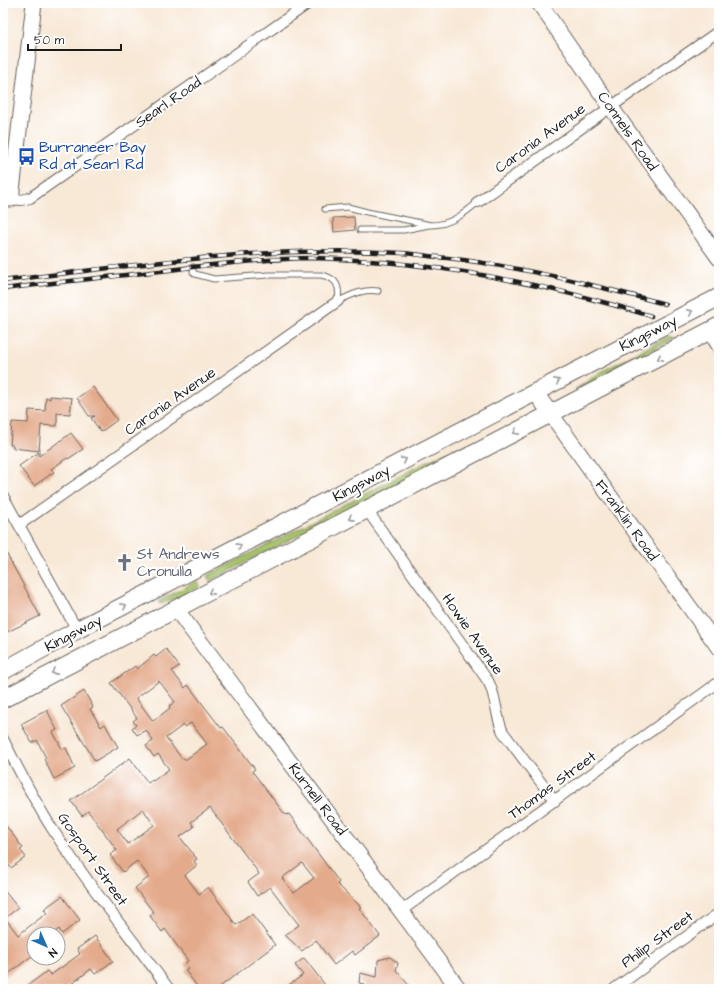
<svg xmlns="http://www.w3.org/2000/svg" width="722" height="992" font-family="'Architects Daughter',sans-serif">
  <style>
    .green { fill: #a5c36a; stroke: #607043 }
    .building { fill: #e4aa8c; fill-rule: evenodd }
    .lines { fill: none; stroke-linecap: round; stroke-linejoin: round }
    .lane-casing { stroke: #69635d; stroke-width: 7 }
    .street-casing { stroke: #69635d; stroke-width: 12 }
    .secondary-casing { stroke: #69635d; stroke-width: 17 }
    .primary-casing { stroke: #69635d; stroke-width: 19 }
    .lane { stroke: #fff; stroke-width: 5 }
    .street { stroke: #fff; stroke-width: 10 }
    .secondary { stroke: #fff; stroke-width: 15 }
    .primary { stroke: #fff; stroke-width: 17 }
    .rail-casing { stroke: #1c1c1c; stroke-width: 4.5 }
    .rail { stroke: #fff; stroke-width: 3; stroke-dasharray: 9; stroke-linecap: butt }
    .oneway { stroke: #999 }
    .labels { text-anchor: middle; stroke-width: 4; stroke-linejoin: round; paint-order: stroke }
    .street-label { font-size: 15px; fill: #1c1c1c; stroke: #fff }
    .transit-label { font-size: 15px; fill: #164399; stroke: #fff; text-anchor: start }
    .worship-label { font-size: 15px; fill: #5b616d; stroke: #fff; text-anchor: start }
  </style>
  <rect width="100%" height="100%" fill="#fff"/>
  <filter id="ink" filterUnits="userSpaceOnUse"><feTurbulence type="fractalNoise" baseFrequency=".025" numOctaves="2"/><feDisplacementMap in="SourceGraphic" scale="8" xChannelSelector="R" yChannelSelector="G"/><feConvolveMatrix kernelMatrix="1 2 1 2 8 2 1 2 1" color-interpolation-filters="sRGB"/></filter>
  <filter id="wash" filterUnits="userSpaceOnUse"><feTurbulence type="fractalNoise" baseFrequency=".012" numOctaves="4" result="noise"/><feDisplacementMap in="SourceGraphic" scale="16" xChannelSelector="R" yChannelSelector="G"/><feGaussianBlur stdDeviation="0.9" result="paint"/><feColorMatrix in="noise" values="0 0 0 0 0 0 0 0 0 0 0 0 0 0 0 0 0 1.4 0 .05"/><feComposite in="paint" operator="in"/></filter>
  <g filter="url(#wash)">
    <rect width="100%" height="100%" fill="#f8e8d6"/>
    <path class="green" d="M669,336L675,338L576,390V389L599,373Z
      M474,442V444L210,581L207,576L442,454Z
      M197,581L200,584L199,587L175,599L160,604L158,602L159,601Z"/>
    <g id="blocks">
      <path class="building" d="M354,217L355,230L334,232L333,218Z
        M93,387L117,420L101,432L91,418L95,416H89L77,398Z
        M50,396L72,398L70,414L57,413V426L41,425L39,451L13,448V445H10L12,422L28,423L29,410L45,411L46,397L50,399Z
        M71,433L83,449L68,459L67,458L51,469L54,472L34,486L19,466L39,452V456Z
        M3,547L40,616L3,634Z
        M166,649L179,666L172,671L185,688L188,685L221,728L223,727L255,769L252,771L283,812L286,815L289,814L339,882L337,884L361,907L359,908L380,936L355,955L352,951L334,965L316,940L302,951L285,935L299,925L270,887L257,896L248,882L259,874L258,872L210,808L191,822L194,827L180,837L197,859L194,861L197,865L185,875L199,894L208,887L236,925L252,914L275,945L217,989H199L185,970L188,968L185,963L188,961L165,929L162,932L150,916L154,913L135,888L149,877L137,861L123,872L110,855L117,850L88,811L82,816L71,801L130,758L148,783L152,780L153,781L169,769L158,754L154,757L146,746L153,741L146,730L137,735L132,728L136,725L133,721L137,718L111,683L135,666L137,669L154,655L156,657ZM159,681L175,702L169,706L170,708L153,721L136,698ZM191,723L207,744L185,760L184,758L183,760L166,738L183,725L185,727ZM143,809L154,825L128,844L117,829ZM302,863L314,878L294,893L282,878Z
        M84,691L93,707L90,709L101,727L105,724L118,747L95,761L61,706Z
        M47,710L57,730L53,732L62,749L66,748L75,768L54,779L44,759L46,758L37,740L32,743L21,724Z
        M3,822L23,848L20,850L26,857L11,868L3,857Z
        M3,889L18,908L5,918L18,935L47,913L44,909L62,896L80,920L62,934L59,929L52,934H34V947L29,951L33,955L3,978Z
        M95,936L113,961L95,974L91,969L65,989H23L47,971L51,975L80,954L77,949Z
        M390,957L398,963L396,970L412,989H364V984L359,983L360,973L377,977L378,960Z
        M304,958L322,981L328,989H283L303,975L295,965Z"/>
    </g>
  </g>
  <g filter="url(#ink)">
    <use href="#blocks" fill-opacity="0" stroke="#69635d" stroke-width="1"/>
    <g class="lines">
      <defs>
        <path id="lane" d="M325,209L348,207L367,212L431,225C450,225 464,214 478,202
          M360,230H404L429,225
          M193,267V272L195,274L214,279L268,275H321C337,278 340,286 338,301
          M338,301C352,295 362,289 378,291"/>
        <path id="street" d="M11,199L21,200L30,198L309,3
          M478,202L605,111L719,31
          M708,332L719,350
          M3,496L77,630
          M367,510L488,681C497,697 495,715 503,732L555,801
          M19,525L338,301
          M3,739C19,770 34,801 53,830C88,885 130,936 169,989
          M401,911L719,682
          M614,989L719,913"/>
        <path id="secondary" d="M539,3L610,106L719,258
          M3,198L11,199L34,3
          M535,392L719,648
          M176,609L459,989"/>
        <path id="primary" d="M3,671L77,630L719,297
          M3,699L719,326"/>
      </defs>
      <use href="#lane" class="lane-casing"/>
      <use href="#street" class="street-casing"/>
      <use href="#secondary" class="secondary-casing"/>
      <use href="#primary" class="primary-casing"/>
      <use href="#lane" class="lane"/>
      <use href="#street" class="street"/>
      <use href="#secondary" class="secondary"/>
      <use href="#primary" class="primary"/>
      <defs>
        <path id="rail" d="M3,281C135,265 268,245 402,253C417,254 433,257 448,258C522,267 594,285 665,304
          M3,289C66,281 130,275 193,267C233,263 274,258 314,258C429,261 541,282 651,316"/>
      </defs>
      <use href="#rail" class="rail-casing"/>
      <use href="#rail" class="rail"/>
    </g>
    <defs><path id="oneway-chevron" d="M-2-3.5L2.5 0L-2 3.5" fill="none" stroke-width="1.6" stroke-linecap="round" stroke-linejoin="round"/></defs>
    <g class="oneway">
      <use href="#oneway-chevron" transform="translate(690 312) rotate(-27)"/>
      <use href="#oneway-chevron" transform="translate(660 358) rotate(152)"/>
      <use href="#oneway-chevron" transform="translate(557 381) rotate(-27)"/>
      <use href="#oneway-chevron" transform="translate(516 432) rotate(152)"/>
      <use href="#oneway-chevron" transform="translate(404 460) rotate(-28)"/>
      <use href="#oneway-chevron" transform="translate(351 518) rotate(152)"/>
      <use href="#oneway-chevron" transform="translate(239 546) rotate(-28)"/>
      <use href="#oneway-chevron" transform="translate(211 592) rotate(152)"/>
      <use href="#oneway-chevron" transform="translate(124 606) rotate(-27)"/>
      <use href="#oneway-chevron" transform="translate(54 672) rotate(152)"/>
    </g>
  </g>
  <defs>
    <symbol id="bus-bare" viewBox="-9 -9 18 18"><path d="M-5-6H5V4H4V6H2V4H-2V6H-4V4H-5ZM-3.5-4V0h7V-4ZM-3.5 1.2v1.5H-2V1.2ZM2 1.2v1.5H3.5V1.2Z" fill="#1a4fb4" stroke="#fff" stroke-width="2.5" paint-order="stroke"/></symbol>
    <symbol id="church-bare" viewBox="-9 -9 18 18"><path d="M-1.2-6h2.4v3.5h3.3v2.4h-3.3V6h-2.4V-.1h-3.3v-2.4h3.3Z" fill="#6b7280" stroke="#fff" stroke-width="2.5" paint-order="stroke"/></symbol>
  </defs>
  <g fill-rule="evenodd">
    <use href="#bus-bare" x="14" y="144" width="25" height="25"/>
    <use href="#church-bare" x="112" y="550" width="25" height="25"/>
  </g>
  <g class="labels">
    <g class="street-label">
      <text transform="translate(168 102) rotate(-35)" y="5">Searl Road</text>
      <text transform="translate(628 131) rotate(55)" y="5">Connels Road</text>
      <text transform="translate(540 138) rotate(-36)" y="5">Caronia Avenue</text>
      <text transform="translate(648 333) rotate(-27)" y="5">Kingsway</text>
      <text transform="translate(170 401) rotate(-35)" y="5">Caronia Avenue</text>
      <text transform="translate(361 483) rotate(-28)" y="5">Kingsway</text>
      <text transform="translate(627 520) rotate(54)" y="5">Franklin Road</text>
      <text transform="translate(73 633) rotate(-28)" y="5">Kingsway</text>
      <text transform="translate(473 634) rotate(55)" y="5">Howie Avenue</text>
      <text transform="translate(552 785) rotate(-36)" y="5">Thomas Street</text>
      <text transform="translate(318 799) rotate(53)" y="5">Kurnell Road</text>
      <text transform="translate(93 859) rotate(55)" y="5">Gosport Street</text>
      <text transform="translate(657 939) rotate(-36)" y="5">Philip Street</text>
    </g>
    <g class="transit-label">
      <text x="39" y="152">Burraneer Bay<tspan x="39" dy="17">Rd at Searl Rd</tspan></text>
    </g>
    <g class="worship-label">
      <text x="137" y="559">St Andrews<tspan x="137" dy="17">Cronulla</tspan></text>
    </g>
  </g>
  <rect width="722" height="992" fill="none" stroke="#fff" stroke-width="16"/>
  <g transform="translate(46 946) rotate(135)"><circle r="19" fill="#ffffff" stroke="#a4a4a4"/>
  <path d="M0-3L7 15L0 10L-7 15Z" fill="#1f6fb2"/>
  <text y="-6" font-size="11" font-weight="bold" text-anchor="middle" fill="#1c1c1c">N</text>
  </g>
  <path d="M28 44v6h93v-6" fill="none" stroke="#1c1c1c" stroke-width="2"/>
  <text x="34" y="44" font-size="12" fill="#1c1c1c" stroke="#ffffff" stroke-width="3" paint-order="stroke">50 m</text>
</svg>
